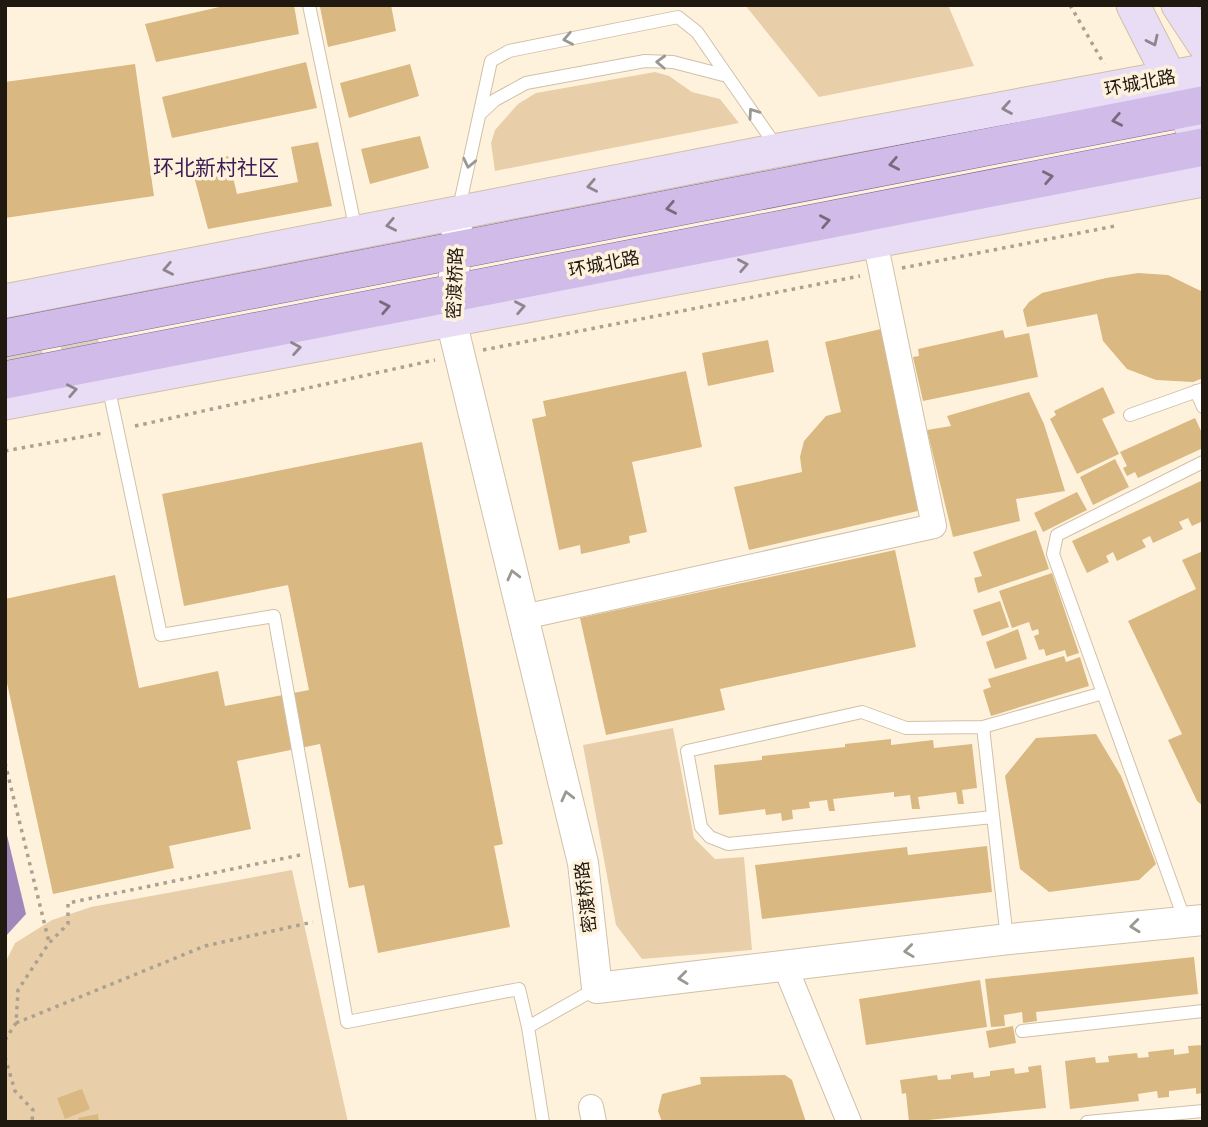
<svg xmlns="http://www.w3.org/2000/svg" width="1208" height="1127" font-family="Arial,'Noto Sans SC',sans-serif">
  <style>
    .green { fill: #e8cfa9 }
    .water { fill: #a188bc }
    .building { fill: #dab881 }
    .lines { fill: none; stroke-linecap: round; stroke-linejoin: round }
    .trunk-tunnel { stroke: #ddd1be; stroke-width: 38; stroke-dasharray: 38 19; stroke-linecap: butt }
    .service-casing { stroke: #d0c0a8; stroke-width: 14 }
    .minor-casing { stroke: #d0c0a8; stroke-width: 26 }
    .tertiary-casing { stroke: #d0c0a8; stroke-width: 32 }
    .secondary-casing { stroke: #d0c0a8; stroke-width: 35 }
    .primary-casing { stroke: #7f6493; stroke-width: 38 }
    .path { stroke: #aca191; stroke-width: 3.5; stroke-dasharray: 3.5 5; stroke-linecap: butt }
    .service { stroke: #fff; stroke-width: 12 }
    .minor { stroke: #fff; stroke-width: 24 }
    .tertiary { stroke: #fff; stroke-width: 30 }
    .secondary { stroke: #e8ddf4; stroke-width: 33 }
    .primary { stroke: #d1bbe9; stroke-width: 37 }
    .oneway { stroke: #9a9893 }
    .oneway2 { stroke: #8e858d }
    .oneway3 { stroke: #786a7c }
    .labels { text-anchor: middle; stroke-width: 7; stroke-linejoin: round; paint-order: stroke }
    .street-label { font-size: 18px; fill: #1f1910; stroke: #fff2dd }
    .quarter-label { font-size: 21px; fill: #3a1c54; stroke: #fff2dd }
  </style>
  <rect width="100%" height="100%" fill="#fff2dd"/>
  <path class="green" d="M745,5H948L974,66L819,97Z
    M655,72L669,76L692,92L720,99L739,123L495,171L491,143L495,130L518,104L536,93Z
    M673,728L694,838L715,859L744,857L752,950L642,959L616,925L583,745Z
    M292,870L348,1122H5V963L15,943L52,920L91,907Z"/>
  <path class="water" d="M5,827L26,914L5,937Z"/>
  <path class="building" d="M228,5H294L299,34L156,62L145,24Z
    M328,5H391L396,31L328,47L320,7Z
    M306,62L317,108L172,138L162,97Z
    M135,64L154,196L5,218V82Z
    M410,64L419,96L349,118L340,83Z
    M420,136L429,168L370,184L361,149Z
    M318,142L332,206L208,229L191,165L228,156L237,194L298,182L291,147Z
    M1138,273L1168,275L1203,292V378L1193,382L1156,380L1127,369L1103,341L1097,314L1027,327L1023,310L1029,302L1042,293L1106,278Z
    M881,329L922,510L749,550L734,487L802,472L800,457L804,441L826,416L841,412L825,342Z
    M1003,330L1005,338L1029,333L1038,377L923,401L913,357L919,356L918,349Z
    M768,340L774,372L708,386L702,353Z
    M686,371L702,447L632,462L647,532L629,536L630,543L581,554L580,545L559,550L532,419L546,416L543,401Z
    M1103,387L1115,413L1102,419L1119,454L1077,474L1050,419L1056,415L1054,411Z
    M1029,392L1044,424L1065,491L1016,499L1020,521L953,537L927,430L951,426L947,416Z
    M1195,418L1203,435V448L1138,478L1135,472L1127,476L1123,468L1127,466L1120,452Z
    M422,442L503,844L494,846L510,927L378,953L364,885L349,888L320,744L237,761L251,829L169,846L174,868L53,894L5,674V599L115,575L139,688L218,671L225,706L309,690L288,585L184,606L162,494Z
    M1115,459L1129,487L1093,505L1080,477Z
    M1203,480V521L1192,526L1188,518L1179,522L1183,529L1153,543L1150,536L1142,540L1146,547L1117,561L1113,552L1106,556L1109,562L1087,573L1072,541Z
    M1077,492L1087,510L1043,532L1034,513Z
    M1036,530L1049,569L978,593L974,578L982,576L973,552Z
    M895,550L916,647L720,689L725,710L606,735L580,618Z
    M1203,551V806L1197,801L1168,740L1182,734L1128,621L1196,589L1182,560Z
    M1052,573L1079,653L1067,657L1065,650L1046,656L1044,649L1039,650L1034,636L1039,634L1038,629L1032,631L1029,622L1012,628L999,591Z
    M1000,601L1009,627L982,636L973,610Z
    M1018,629L1027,659L995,669L986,642Z
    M1064,656L1066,662L1080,657L1089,686L991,716L983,690L991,687L988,679Z
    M1096,734L1121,776L1156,864L1139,880L1049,892L1020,869L1005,776L1036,738Z
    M891,739V745L933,740L934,748L972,744L977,788L962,790L964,804H958L956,792L918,797L920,809H912L910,795L894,797V792L833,799L835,811H829L827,800L809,802L810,808L792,810L793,819L782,821L781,813L766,815L765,809L719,815L714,765L762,760V756L845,747V744Z
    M987,846L992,892L762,919L755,865L907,847L908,855Z
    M1194,957L1198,994L1036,1012L1037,1021L1023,1023L1022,1012L1004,1015L1005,1026L991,1027L985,979Z
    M980,980L987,1027L866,1045L859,999Z
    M1013,1026L1016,1043L989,1048L986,1031Z
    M1203,1045V1093L1196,1094V1088L1169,1091V1097L1158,1098L1157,1091L1138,1094L1139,1101L1070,1109L1065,1061L1095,1057L1096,1063L1109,1062L1108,1056L1137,1053L1138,1058L1149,1057L1148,1052L1174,1049V1055L1189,1053L1188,1046Z
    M1041,1065L1046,1108L909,1122L906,1093L902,1094L900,1080L937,1075L938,1080L951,1079V1075L973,1072L974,1078L990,1076V1071L1014,1068L1015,1074L1029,1072L1028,1067Z
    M785,1075L792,1080L806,1122H662L658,1111L662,1094L701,1084L700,1077Z
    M82,1089L90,1109L65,1119L57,1098Z
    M98,1114L99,1122H79L78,1118Z"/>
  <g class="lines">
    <path class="trunk-tunnel" d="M5,358L111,335"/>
    <defs>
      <path id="service" d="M309,5L356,231
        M480,114L495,100L526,83L645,61L673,62L727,76
        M459,208L491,61L509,51L678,17L697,32L778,149
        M108,385L161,635L274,616L347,1022L519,989L528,1027
        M1196,391L1203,407
        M1130,415L1203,389
        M983,727L1007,939
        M993,817L728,844L710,837L701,827L687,751L862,712L906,728L983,727L1103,693
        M1185,921L1053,554L1057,535L1203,462
        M1022,1031L1203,1011
        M543,1122L528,1027L597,988
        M1087,1122L1203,1111"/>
      <path id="minor" d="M524,617L934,526L875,241
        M785,966L849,1122
        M591,1107L594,1122"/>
      <path id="tertiary" d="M457,230L451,320L583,863L597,988L1000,940L1203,920"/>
      <path id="secondary" d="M1133,5L1170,78L1203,153
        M1178,5L1203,43
        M5,301L779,150L1203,71
        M5,403L1203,180"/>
      <path id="primary" d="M5,338L1203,105
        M5,380L1203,147"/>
    </defs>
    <use href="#service" class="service-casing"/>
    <use href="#minor" class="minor-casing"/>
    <use href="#tertiary" class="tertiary-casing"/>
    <use href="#secondary" class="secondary-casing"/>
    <use href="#primary" class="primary-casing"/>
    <path class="path" d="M1070,5L1104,64
      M902,268L1115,226
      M483,350L860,276
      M135,426L435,360
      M5,451L103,433
      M5,763L49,942
      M16,1023L205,946L313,922
      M5,1040L16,1023L18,990L49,943L68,924V903L300,855
      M5,1057L15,1091L33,1110L32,1122"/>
    <use href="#service" class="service"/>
    <use href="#minor" class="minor"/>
    <use href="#tertiary" class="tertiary"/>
    <use href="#secondary" class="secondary"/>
    <use href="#primary" class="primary"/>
  </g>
  <defs><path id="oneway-chevron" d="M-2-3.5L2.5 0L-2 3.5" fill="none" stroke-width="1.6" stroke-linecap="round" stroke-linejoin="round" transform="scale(1.75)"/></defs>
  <g class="oneway">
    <use href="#oneway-chevron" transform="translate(568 39) rotate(169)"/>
    <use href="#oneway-chevron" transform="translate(661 62) rotate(-178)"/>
    <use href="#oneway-chevron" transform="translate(753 113) rotate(-125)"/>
    <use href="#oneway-chevron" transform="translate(469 163) rotate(102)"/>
    <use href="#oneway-chevron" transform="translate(513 575) rotate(-104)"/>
    <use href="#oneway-chevron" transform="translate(567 796) rotate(-104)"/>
    <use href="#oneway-chevron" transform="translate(1135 926) rotate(174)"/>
    <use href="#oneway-chevron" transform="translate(909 951) rotate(173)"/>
    <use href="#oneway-chevron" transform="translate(683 978) rotate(173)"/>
  </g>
  <g class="oneway2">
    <use href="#oneway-chevron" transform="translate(1153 41) rotate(65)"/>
    <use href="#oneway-chevron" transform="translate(1007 108) rotate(170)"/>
    <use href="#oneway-chevron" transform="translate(592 186) rotate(169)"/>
    <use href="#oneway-chevron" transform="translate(391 225) rotate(169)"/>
    <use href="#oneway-chevron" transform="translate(743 265) rotate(-11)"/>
    <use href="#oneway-chevron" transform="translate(168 269) rotate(169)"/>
    <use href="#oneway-chevron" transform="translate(520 307) rotate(-11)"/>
    <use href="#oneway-chevron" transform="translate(296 348) rotate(-10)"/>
    <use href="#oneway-chevron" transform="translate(72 390) rotate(-11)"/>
  </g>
  <g class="oneway3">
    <use href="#oneway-chevron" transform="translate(1117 120) rotate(169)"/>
    <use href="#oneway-chevron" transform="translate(894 164) rotate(169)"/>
    <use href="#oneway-chevron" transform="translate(1048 177) rotate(-11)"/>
    <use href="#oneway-chevron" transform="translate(671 208) rotate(169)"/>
    <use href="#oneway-chevron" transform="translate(825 221) rotate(-11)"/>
    <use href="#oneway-chevron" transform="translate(385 307) rotate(-11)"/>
  </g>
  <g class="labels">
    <g class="street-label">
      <text transform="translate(1140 83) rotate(-11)" y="6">环城北路</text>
      <text transform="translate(604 264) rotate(-11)" y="6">环城北路</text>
      <text transform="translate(455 283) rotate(-88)" y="6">密渡桥路</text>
      <text transform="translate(586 897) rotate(-97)" y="6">密渡桥路</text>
    </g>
    <g class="quarter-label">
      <text x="216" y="175">环北新村社区</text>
    </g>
  </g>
  <rect width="1208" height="1127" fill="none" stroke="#1f1910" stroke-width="14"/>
</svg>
